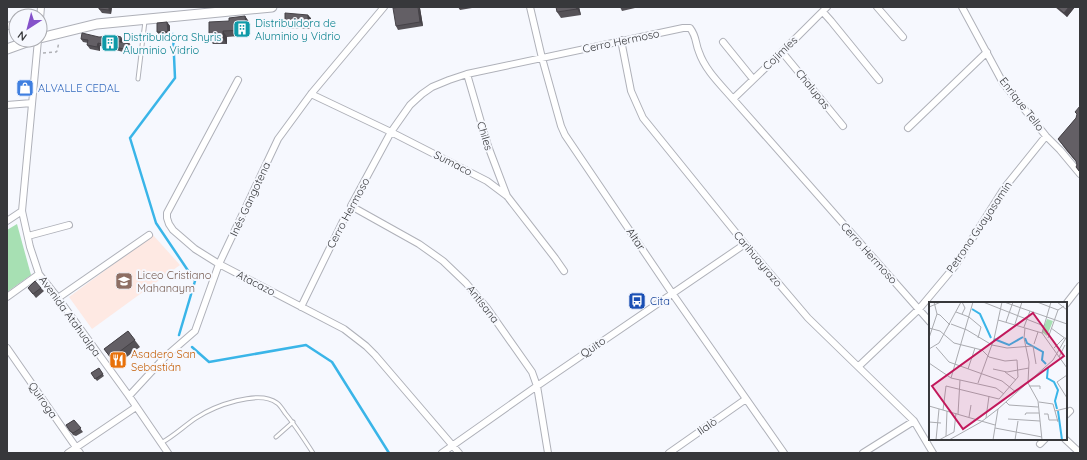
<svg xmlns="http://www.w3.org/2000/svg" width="1087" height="460" font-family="Quicksand,sans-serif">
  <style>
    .education { fill: #fee9e3 }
    .green { fill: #a7e0b3 }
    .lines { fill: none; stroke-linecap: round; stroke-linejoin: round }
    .stream { stroke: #3ab5e8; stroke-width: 2.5 }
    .lane-casing { stroke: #afb1b9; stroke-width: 5 }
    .street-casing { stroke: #afb1b9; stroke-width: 8 }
    .secondary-casing { stroke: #afb1b9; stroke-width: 11 }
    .path { stroke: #afb0b5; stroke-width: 1.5; stroke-dasharray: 3 3; stroke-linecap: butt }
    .lane { stroke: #fff; stroke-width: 3 }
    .street { stroke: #fff; stroke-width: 6 }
    .secondary { stroke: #fff; stroke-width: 9 }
    .wall { fill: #555257 }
    .shaded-wall { fill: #454247 }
    .building { fill: #635f65; stroke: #454247 }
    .labels { text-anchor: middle; stroke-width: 4; stroke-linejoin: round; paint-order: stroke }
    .culture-label { font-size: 11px; fill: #0d838f; stroke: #f6f8fe; text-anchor: start }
    .street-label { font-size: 11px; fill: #37383b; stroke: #f6f8fe }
    .shop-label { font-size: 11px; fill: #366cbe; stroke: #f6f8fe; text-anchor: start }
    .education-label { font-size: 11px; fill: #785e54; stroke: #f6f8fe; text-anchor: start }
    .transit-label { font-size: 11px; fill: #164399; stroke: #f6f8fe; text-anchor: start }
    .food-label { font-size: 11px; fill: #c56008; stroke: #f6f8fe; text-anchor: start }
    .inset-river { fill: none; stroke: #3ab5e8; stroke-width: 2 }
    .inset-road { fill: none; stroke: #aaabb0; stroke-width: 1 }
    .view { fill: #c2185b; fill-opacity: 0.15; stroke: #c2185b; stroke-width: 2 }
    .inset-edge { fill: none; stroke: #37383b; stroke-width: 2 }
  </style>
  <rect width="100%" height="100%" fill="#f6f8fe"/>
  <path class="education" d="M153,235L180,265L92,329L69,297Z"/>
  <path class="green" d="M17,224L31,275L7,292V230Z"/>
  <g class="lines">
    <path class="stream" d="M173,34L175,78L130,138L156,223L195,281L179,335
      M192,347L209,362L306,345L332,362L389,453"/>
    <defs>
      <path id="lane" d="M138,79L145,21
        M276,437L293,422
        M161,443C174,436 184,426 196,418C214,406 259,389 277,403C280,405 283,410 285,413C295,425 304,439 313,453"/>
      <path id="street" d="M530,7L542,58L561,126L565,135L672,293L784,453
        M877,7L903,37
        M962,7L1003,83L1046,136L1060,150L1080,174
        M823,12L831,21L879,80
        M40,19L41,7
        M7,26L16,24
        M38,40L22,211L30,247L39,274L58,298L129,396L168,453
        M621,40L631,91L643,118L745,244L808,318L914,421L933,453
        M723,42L753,79
        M782,52L843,126
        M467,74L488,146L507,196
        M238,80L167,213V218L169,224L173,230L195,249L219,264L344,329L366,346L375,355L459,453
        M311,94L391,132L487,181L507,196L555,258L564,271
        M733,99L782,52L827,7
        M7,105L32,103
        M908,128L987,52
        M7,221L22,211
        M28,236L69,225
        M7,297L39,274
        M58,298L149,235
        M1066,304L1080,286
        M301,307L343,221
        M7,348L80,453
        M859,366L919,309L955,266L1005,187L1046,136
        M129,396L165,357L195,331L219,264L278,139L311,94L384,7
        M1066,415L1070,411
        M1065,439L1080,453
        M1040,444L1045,439
        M68,453L136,407
        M442,453L537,386L745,244
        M548,453L537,386L532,372L487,308L466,283L443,261L419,244L351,206L391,132L410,105L422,94L432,87L449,80L467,74L683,28H690C697,37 695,43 699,52C705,70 721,85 733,99L930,322
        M669,453L746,399
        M863,453L914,421"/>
      <path id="secondary" d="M40,38L97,24L272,7
        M7,49L32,40"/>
    </defs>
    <use href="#lane" class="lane-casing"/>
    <use href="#street" class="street-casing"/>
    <use href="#secondary" class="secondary-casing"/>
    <path class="path" d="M43,53L56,52L57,51L59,42"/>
    <use href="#lane" class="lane"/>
    <use href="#street" class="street"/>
    <use href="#secondary" class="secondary"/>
  </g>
  <path class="wall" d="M112,7L111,14L102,13L99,9Z
    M458,7H473L472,8L460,10Z
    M579,7L581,15L561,18L557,12Z
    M620,7H635V8L622,11Z
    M1055,7H1075L1067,17Z
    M420,8L423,26L398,30L396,26Z
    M245,16L249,22L250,35L227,37V44H213L209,39Z
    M311,18L310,29L287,28L285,24Z
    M167,22L170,26V36H160L157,32Z
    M99,37L123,40V42L130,44L132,48L131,54L100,46V51L90,49L87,45L88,43L83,42L81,39Z
    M1080,106V173L1076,167L1077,165V163L1066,150L1058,139L1076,118Z
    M28,288H41L44,291L36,298Z
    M128,331L140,347L116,365L104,349Z
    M99,368L104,376L97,381L91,373Z
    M74,420L83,432L76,436L73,435L66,425Z"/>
  <path class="shaded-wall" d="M109,7H112L111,14L109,10Z
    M418,7H419L420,8L423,26L420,22Z
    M576,7H579L581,15L577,9Z
    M1069,7H1075L1067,17L1064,13Z
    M308,15L311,18L310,29L308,25Z
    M245,16L249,22L250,35L247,30Z
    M167,22L170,26V36L168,32Z
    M223,31L227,37V44L223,38Z
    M121,37L123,40L122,45L120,42Z
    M98,43L100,46V51L97,47Z
    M130,44L132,48L131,54L128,50Z"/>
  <path class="building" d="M99,7H109V10L99,9Z
    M401,7H418L420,22L396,26L393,8Z
    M556,7H576L577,9L557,12Z
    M1057,7H1069L1064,13Z
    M285,13L308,15V25L285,24Z
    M245,16L247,30L223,31V38L209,39V22L229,21V18Z
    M167,22L168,32H157V23Z
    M82,33L99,37L117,36L121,37L120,42L130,44L128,50L98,43L97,47L87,45L88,40L81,39Z
    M1080,106V172L1076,167L1077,165L1076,161L1058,139L1076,118L1077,114L1075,112Z
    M35,281L41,288L33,294L28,288Z
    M128,331L135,340L111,358L104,349Z
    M99,368L103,374L95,379L91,373Z
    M74,420L81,428L73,433L70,431L66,425Z"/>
  <defs>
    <symbol id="building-square" viewBox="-11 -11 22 22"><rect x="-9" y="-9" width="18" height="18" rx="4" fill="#0f9aa8" stroke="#f6f8fe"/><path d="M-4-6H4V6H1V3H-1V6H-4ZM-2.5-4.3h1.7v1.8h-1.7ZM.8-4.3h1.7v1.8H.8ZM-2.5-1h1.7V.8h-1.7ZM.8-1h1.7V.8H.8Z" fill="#fff"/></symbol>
    <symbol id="shop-square" viewBox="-11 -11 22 22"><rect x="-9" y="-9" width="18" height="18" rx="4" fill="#3f7fe0" stroke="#f6f8fe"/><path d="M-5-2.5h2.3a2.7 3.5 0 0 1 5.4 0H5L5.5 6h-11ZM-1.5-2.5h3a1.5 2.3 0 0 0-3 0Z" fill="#fff"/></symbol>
    <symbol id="school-square" viewBox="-11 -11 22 22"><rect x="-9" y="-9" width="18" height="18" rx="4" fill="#8d6e63" stroke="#f6f8fe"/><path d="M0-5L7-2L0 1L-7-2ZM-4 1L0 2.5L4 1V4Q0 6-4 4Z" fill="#fff"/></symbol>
    <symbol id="bus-square" viewBox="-11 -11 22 22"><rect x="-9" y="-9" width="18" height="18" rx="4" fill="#1a4fb4" stroke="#f6f8fe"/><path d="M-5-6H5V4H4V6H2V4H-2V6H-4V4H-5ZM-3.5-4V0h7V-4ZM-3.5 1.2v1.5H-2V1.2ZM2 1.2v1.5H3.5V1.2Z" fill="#fff"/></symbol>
    <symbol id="restaurant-square" viewBox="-11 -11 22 22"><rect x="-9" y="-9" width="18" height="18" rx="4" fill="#e8710a" stroke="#f6f8fe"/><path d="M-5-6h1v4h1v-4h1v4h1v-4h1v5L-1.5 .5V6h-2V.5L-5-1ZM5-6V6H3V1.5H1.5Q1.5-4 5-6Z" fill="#fff"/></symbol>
  </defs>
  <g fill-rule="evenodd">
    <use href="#building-square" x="232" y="19" width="20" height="20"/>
    <use href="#building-square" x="100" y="33" width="20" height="20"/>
    <use href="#shop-square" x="15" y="78" width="20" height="20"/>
    <use href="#school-square" x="114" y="271" width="20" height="20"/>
    <use href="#bus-square" x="627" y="291" width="20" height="20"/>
    <use href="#restaurant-square" x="108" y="350" width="20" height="20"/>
  </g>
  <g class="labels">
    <g class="culture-label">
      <text x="255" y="27">Distribuidora de<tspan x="255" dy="13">Aluminio y Vidrio</tspan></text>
      <text x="123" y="41">Distribuidora Shyris<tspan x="123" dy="13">Aluminio Vidrio</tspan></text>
    </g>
    <g class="street-label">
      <text transform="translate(621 41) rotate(-12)" y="4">Cerro Hermoso</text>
      <text transform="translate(780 53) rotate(-44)" y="4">Cojimíes</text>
      <text transform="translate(813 89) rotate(51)" y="4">Chalupas</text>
      <text transform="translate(1022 104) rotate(52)" y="4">Enrique Tello</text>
      <text transform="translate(485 136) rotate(73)" y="4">Chiles</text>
      <text transform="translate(453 163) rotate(27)" y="4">Sumaco</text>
      <text transform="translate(250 199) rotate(-65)" y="4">Inés Gangotena</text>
      <text transform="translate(348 213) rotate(-62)" y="4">Cerro Hermoso</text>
      <text transform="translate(979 227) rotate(-56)" y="4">Petrona Guayasamín</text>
      <text transform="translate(636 239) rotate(56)" y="4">Altar</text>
      <text transform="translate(869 253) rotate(48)" y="4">Cerro Hermoso</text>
      <text transform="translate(758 259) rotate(50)" y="4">Carihuayrazo</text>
      <text transform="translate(256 283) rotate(27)" y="4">Atacazo</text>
      <text transform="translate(483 304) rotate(52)" y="4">Antisana</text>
      <text transform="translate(70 316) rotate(54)" y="4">Avenida Atahualpa</text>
      <text transform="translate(593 347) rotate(-34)" y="4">Quito</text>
      <text transform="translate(43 400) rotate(55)" y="4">Quiroga</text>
      <text transform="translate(707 426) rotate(-35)" y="4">Ilalò</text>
    </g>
    <g class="shop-label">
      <text x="38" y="92">ALVALLE CEDAL</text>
    </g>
    <g class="education-label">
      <text x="137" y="279">Liceo Cristiano<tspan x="137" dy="13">Mahanaym</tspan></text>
    </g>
    <g class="transit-label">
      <text x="650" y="305">Cita</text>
    </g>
    <g class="food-label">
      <text x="131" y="358">Asadero San<tspan x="131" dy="13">Sebastián</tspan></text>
    </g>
  </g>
  <g transform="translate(929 302)">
    <rect width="138" height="138" fill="#f6f8fe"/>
    <path d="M118,17L124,19L118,34L113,30Z" fill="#a7e0b3"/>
    <path class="inset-river" d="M43,7L51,12L62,36M96,36L98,41L114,50L113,58L117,62M65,37L80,43L94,35M119,65L118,76L125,80L129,88L126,99L128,107M129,109L133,138"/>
    <path class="inset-road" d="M5,0L8,12M54,0L115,24M75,0L138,22M108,0L129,8M128,0L138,8M0,5L12,0M27,10L40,15L52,25L49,36M33,12L36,6L33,0M69,18L113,31L138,66M77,20L84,0M22,22L38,28L63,43L78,46L104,44L107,62M86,22L93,0M95,25L101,9M0,26L11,29L25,41L53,48L60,55L76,59L88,58L89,75L70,97L17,84L14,108M96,26L95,36L100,60L99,81L109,99L113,138M122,26L137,37M113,31L122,0M0,36L8,12L11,13L21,23M119,36L129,8L135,4M105,42L109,30M7,45L20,60L73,79L88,91M125,46L135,36M0,47L10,41L32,0M130,55L136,43M0,61L22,76L67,86L75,92M39,67L46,46M64,67L78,70L100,66M76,70L87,78M138,73L128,80L138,96M22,76L44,0M49,81L65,37L73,0M100,84H111V87M77,100L80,103L109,105M110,100L124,102L129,120M0,104L66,123M126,109L138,106M29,112L31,78M115,112H119L120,118H129M96,113L97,111H110M40,115L42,103M57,116L60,94M79,117L111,119M0,120L12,121M66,126L113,135M17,134L18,109M7,138L10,107M10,138L25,130L27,111M20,138L52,120L69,107L124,58L138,34M64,138L69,107M86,138L89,119"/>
    <path class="view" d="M104,11L135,54L34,127L3,84Z"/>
    <rect width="138" height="138" class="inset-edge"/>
  </g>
  <rect width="1087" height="460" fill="none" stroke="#37383b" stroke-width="16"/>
  <g transform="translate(28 28) rotate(216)"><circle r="19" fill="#f6f8fe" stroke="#aaabb0"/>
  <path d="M0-3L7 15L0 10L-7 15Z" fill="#8552ca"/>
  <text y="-6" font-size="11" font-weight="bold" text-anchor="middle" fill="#37383b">N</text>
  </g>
</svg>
